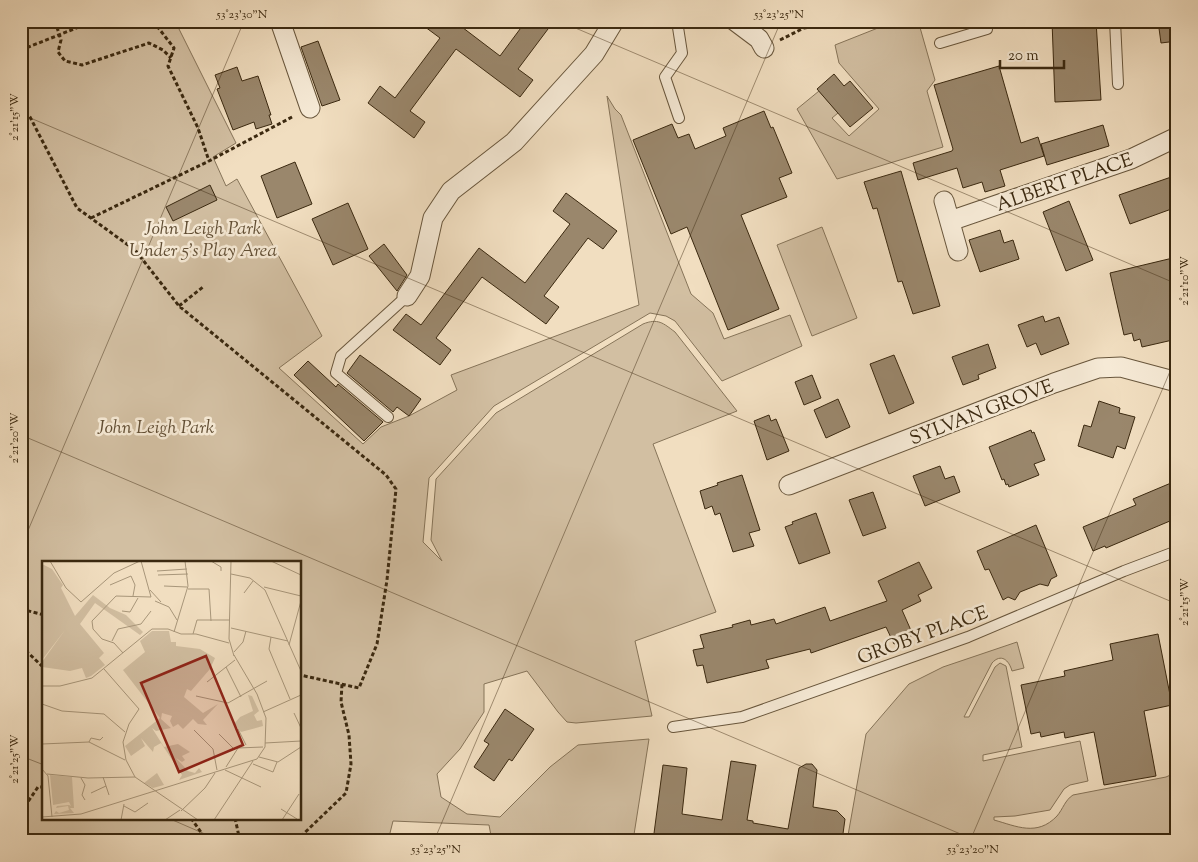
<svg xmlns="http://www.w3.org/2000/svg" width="1198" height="862" font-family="'Sorts Mill Goudy',serif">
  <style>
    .green { fill: #d2bfa2; stroke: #867459; fill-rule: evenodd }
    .building { fill: #9a876c; stroke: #3b2910 }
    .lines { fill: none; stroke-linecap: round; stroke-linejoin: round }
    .service-casing { stroke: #68563c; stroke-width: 12 }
    .minor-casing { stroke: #68563c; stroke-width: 21 }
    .path { stroke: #3b2910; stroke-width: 3; stroke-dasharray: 4 2.5; stroke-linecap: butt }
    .service { stroke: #f6ead6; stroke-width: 10 }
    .minor { stroke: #f6ead6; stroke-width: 19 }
    .ticks { fill: none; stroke: #3b2910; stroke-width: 1; stroke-opacity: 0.45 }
    .labels { text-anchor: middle; stroke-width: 5; stroke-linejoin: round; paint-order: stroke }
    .street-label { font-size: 19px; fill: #3b2910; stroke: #f6ead6 }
    .park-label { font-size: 19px; font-style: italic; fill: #614e34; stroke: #f6ead6 }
    .inset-road { fill: none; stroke: #a8967a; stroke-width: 1 }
    .view { fill: #8f2418; fill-opacity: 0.15; stroke: #8f2418; stroke-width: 2.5 }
    .inset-edge { fill: none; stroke: #3b2910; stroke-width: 2.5 }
    .neatline { fill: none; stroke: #3b2910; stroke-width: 2 }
    .ticks-label { font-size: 12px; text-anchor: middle; fill: #3b2910 }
  </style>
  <rect width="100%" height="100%" fill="#f1dec0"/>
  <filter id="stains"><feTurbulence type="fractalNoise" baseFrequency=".004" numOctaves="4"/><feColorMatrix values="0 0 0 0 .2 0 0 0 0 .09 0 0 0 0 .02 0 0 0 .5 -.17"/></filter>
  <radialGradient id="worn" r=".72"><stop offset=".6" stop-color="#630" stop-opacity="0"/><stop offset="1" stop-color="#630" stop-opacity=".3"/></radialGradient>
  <path class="green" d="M21,21H175L236,143L213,157L226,186L237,179L322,336L279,368L363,444L381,427L409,416L457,390L451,375L639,305L607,96L615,109L621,115L691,294L713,313L724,339L790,315L802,346L722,381L675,321L666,316L650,313L494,406L429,478L423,542L442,561L431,540L436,479L496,413L643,324C658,318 663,323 675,332L737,411L653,444L716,612L635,641L652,716L576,723L567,722L558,712L527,671L484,684V712L460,749L437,774L441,797L467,814L500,817L550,767L578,745L649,739L633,841H492L489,825L393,821L388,841H21ZM44,562H300V818H44Z
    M888,24H919L935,80L927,91L943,147L837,179L797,109L819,91L838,113L832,118L849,136L879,109L839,63L835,45Z
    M822,227L857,318L812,336L777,245Z
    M1017,642L1024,668L1012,671C1009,660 1001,653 992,663L964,717H969L995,667L1000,663L1006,666L1022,747L983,755V761L1080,741L1088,781L1070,785L1064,789L1050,810L1015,816L994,817V820C1016,826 1037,837 1057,816C1063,809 1065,800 1073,795L1166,777L1177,772V841H847L866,734L909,684L943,667Z"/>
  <path class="building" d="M417,21H454L500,56L526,21H554L518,69L533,80L520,97L456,49L410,111L425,122L414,138L368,103L380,86L395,98L440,38Z
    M1052,21H1096L1101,100L1055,102Z
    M1158,21H1177V41L1161,43Z
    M318,41L340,100L322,106L301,47Z
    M999,66L1021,143L1038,137L1044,156L1000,170L1005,186L985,192L982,182L963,188L957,168L918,180L913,163L952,151L953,149L934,85Z
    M237,67L242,81L258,76L271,115H269L272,124L256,129L254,122L233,130L217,89L220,88L215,75Z
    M834,74L844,86L850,81L873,108L850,127L817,89Z
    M764,111L771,128L773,127L792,173L779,178L787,197L741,215L779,309L728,330L687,227L671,234L633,140L672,124L678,138L689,134L695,149L726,136L723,128Z
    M1103,125L1109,146L1047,165L1041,144Z
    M295,162L312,204L277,218L261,176Z
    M901,171L940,306L913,314L902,281L898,282L877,208L873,209L864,182Z
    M1177,175V207L1130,224L1119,195Z
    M210,185L217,200L173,221L166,207Z
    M566,193L617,231L603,249L588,238L544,296L559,307L546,324L482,277L436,338L451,350L440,365L393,330L406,314L421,325L479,248L525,283L570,224L553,211Z
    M1069,201L1093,260L1066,271L1043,212Z
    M348,203L368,249L333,265L312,219Z
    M1000,230L1004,243L1013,240L1019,259L980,272L969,240Z
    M384,244L407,275L397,291L369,256Z
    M1177,257V339L1142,347L1140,339L1134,341L1132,333L1124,335L1110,273Z
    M1043,316L1045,322L1059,317L1069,344L1041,355L1036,343L1027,347L1018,325Z
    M988,344L996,368L978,375L979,379L963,385L952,357Z
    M360,355L421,399L409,416L397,407L393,412L347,373Z
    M894,355L914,403L889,414L870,364Z
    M308,361L336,387L338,384L383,422L364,441L294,375Z
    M812,375L821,398L804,405L795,382Z
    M838,399L850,427L826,438L814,410Z
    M1099,401L1120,408L1119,413L1135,417L1125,449L1117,446L1113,458L1078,446L1084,425L1091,427Z
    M769,415L771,421L776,419L789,451L767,460L754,421Z
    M1031,430L1032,433L1034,432L1045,460L1034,464L1039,475L1009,487L1008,484L1006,485L1004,479L1002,480L989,447Z
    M940,466L945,479L954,476L960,492L925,506L913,476Z
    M742,475L760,530L749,533L754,546L733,552L720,513L715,515L712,506L705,509L700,491L718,485L717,483Z
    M1171,483L1177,497V518L1106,548L1105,546L1093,551L1083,527L1136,505L1133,499Z
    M873,492L886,528L863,536L849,500Z
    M816,513L830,553L799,564L785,527L793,524L792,522Z
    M1036,525L1057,576L1051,579L1048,586L1040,584L1020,592L1015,600L1008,597L1003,600L989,569L985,570L977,551Z
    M919,562L932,588L918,595L921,601L902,610L913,635L894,644L886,627L811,653L810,649L766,660L769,668L707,683L703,665L697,666L693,650L704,648L700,635L733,627L732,625L750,620L751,625L774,619L776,624L825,607L830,621L887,601L878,581Z
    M1158,634L1172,705L1144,711L1156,776L1104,785L1094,732L1065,738L1064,732L1041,737L1040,732L1031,734L1021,685L1065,676L1064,671L1113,660L1110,644Z
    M505,709L534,729L512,761L509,759L494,781L474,767L489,744L484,741Z
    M731,761L756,765L747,820L753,821V823L788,829L799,768L806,764H812L817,770L813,807L837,811L845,819L842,841H653L663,765L687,768L682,814L722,820Z"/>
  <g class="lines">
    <defs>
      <path id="service" d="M677,21L682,53L665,77L679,118
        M1115,21L1118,84
        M940,43L987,29V21
        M388,417L336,373L341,356L407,296
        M673,727L742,717L968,637L1124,571L1177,551"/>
      <path id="minor" d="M280,21L310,108
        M735,21L759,39L764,48
        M944,201L958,251
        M950,221L1131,159L1177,137
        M407,296L420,276L433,218L451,191L514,142L594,54L614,21
        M789,485L1054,383L1098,368L1121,367L1177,382"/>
    </defs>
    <use href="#service" class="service-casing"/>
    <use href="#minor" class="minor-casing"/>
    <path class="path" d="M55,21L61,40L58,52L65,61L82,65L149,43L163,50L171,58
      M153,21L174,48L168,66L198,128L209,161
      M780,40L804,28L841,21
      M21,50L94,21
      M21,107L30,117L77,208L135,250L179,306L386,475L396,489L387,580L377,644L359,688L300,675
      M91,218L209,161L294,116
      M179,306L203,287
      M21,609L44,615
      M21,646L44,668
      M21,812L38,787H44
      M191,818L207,841
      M235,818L240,841
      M296,841L346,793L351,764L349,735L341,702L342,684"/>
    <use href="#service" class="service"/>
    <use href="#minor" class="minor"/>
  </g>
  <path class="ticks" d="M559,21L1177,284M21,114L1177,604M21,435L977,841M21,547L244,21M21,756L44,765M168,818L221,841M434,841L781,21M970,841L1177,355"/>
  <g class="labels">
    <g class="street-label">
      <text transform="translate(1064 181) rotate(-19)" y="7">ALBERT PLACE</text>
      <text transform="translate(981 411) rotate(-21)" y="7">SYLVAN GROVE</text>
      <text transform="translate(922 634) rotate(-20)" y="7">GROBY PLACE</text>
    </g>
    <g class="park-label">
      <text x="203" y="234">John Leigh Park<tspan x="203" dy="22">Under 5's Play Area</tspan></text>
      <text x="156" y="433">John Leigh Park</text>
    </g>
  </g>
  <g transform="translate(42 561)">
    <rect width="259" height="259" fill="#f1dec0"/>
    <path d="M0,3L10,8L21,24L19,27L33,55L51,34L68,47L84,54L101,71L98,74L53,42L38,63L62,92L57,97L63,104L49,115L44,117L40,107L28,110L0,106V101L23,69L0,99ZM110,70H127L129,81H134V85L158,88L173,97L168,108L149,130L145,128L142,136L161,152L176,143L161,159L165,164L156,163L151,158L141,168L136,163L131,166L128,160L130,155L120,152L119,158L129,167L114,170L110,167L122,186L136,183L148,191L140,195L143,199L140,201L134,197L146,210L153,212L157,207L160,211L137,219L140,214L119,182L112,186L111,191L99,177L103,185L89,195L83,185L118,157L81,109L103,91L98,80ZM206,134L210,135L217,150L212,154L215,160L220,159L221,165L199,171L192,163L198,156L211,150ZM115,212L122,224L111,227L102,222ZM8,214L30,216L32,247H28L32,252L12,253L14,250L17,252L27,249L26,245L14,247L15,245L27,244L29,245L27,241L11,244Z" fill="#d2bfa2"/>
    <path class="inset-road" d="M8,0L24,27L39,41L72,12L98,0M99,0L109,36M169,0L179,6V10M189,0L187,78L192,95M229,0L259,14M115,10L145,8M189,13L208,17L223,29L259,110M116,14L146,13M68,24L89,15L93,24L91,35M122,25L145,26M222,26L259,35M146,28H167L169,60M108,29L119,41M202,32L211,20M113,40L127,46L135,59M80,50L88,51L96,37M189,67L246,80M132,71L146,25L143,0M151,73L155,59H187M229,76L227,88L248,138M70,80L76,68L99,63L109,50M247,84L259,40M192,91L201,81L204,70M81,92L72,82L60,78L51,68L50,60L74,35L109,36M184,106L199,136M62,108L97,148L87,163L81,181L84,199L93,216L156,259M165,121L193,99M0,125H18L50,117L110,68H126L139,73H154L187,82M154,135L186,142L225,120M0,143L20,150L62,153L83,171M221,151L259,134M252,152L259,167M196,168L204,184M152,169L171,188L175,209M177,173L193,189M47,181L49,177L58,179L61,176M223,182L259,180M0,183L47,181L83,199M217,196L236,201L259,186M211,203L231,211L235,201M184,206L196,187L221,186M0,208L6,215L10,256M183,209L219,226M5,213L46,217L93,216M61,216L67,234M39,217L43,224L40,234L43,239M49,232L64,225M82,245L93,251L106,242M239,248L255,258M139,250L163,227L173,212M0,256L39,253L215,198L223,186L224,157L215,133L192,94M79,259L82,243M123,259L138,249M172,259L211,200M240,259L257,233"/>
    <path class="view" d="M164,95L201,184L137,211L99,122Z"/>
    <rect width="259" height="259" class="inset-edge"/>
  </g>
  <rect width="1198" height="862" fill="none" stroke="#f1dec0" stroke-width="55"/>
  <path d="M1000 60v8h64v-8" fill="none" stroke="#3b2910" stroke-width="2.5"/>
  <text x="1008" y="60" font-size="15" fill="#3b2910" stroke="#f6ead6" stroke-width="4" paint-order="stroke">20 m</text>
  <rect x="28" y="28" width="1142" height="806" class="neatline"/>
  <g class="ticks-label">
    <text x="242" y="18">53°23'30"N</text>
    <text x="779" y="18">53°23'25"N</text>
    <text transform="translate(14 117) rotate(-90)" y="4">2°21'15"W</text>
    <text transform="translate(1184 281) rotate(-90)" y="4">2°21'10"W</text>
    <text transform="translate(14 438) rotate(-90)" y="4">2°21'20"W</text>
    <text transform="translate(1184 602) rotate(-90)" y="4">2°21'15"W</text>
    <text transform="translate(14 759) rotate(-90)" y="4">2°21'25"W</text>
    <text x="436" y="853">53°23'25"N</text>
    <text x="973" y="853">53°23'20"N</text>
  </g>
  <rect width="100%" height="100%" filter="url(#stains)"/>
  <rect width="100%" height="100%" fill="url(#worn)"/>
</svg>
